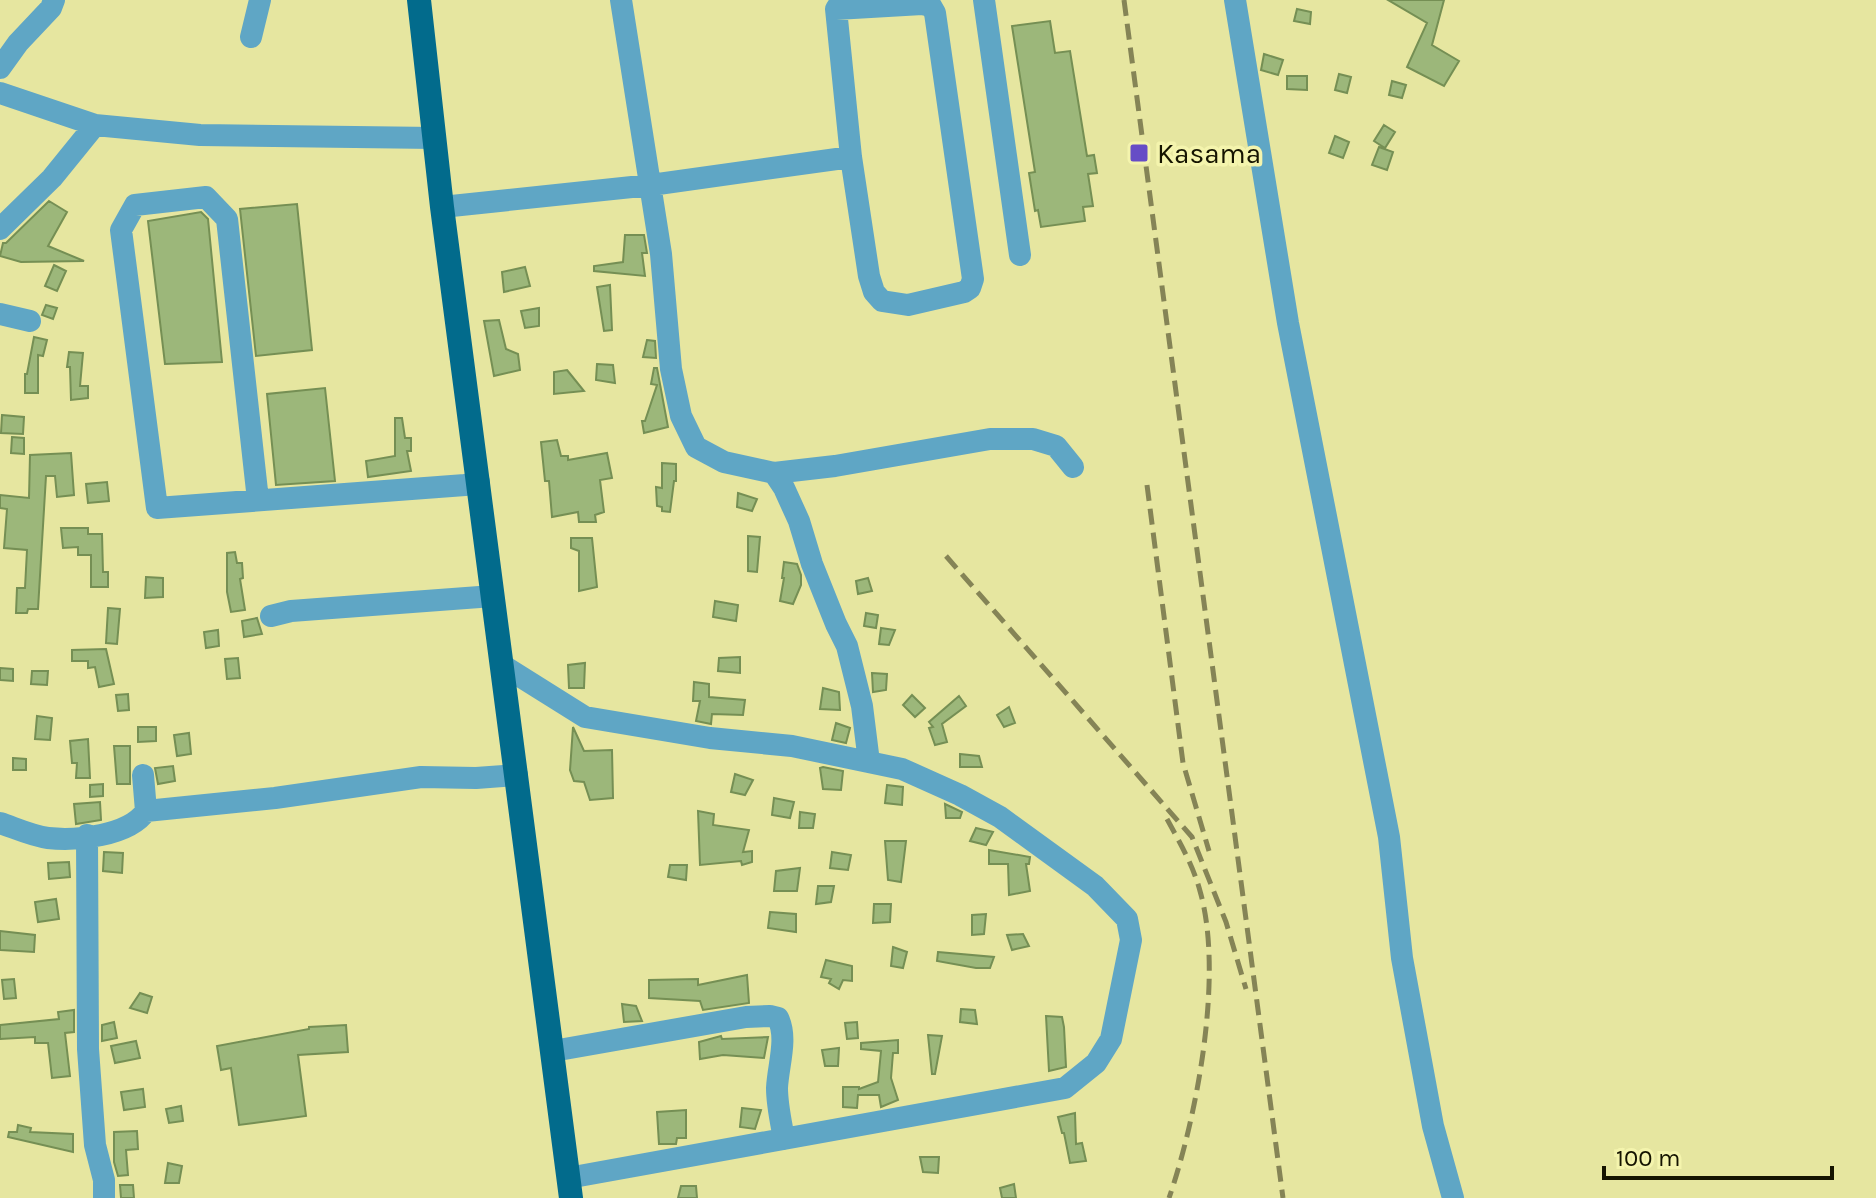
<svg xmlns="http://www.w3.org/2000/svg" width="1876" height="1198" font-family="Karla,sans-serif">
  <style>
    .building { fill: #9cb77a; stroke: #758f54; stroke-width: 2 }
    .lines { fill: none; stroke-linecap: round; stroke-linejoin: round }
    .minor { stroke: #5fa6c5; stroke-width: 22 }
    .major { stroke: #026b8c; stroke-width: 24 }
    .rail { stroke: #858456; stroke-width: 5; stroke-dasharray: 16 8; stroke-linecap: butt }
    .poi-dot { fill: #664dc6; stroke: #f4f4ad; stroke-width: 3 }
    .labels { text-anchor: middle; stroke-width: 7; stroke-linejoin: round; paint-order: stroke }
    .poi-label { font-size: 28px; fill: #151400; stroke: #f4f4ad; text-anchor: start }
  </style>
  <rect width="100%" height="100%" fill="#e6e6a0"/>
  <path class="building" d="M1388,0H1444L1432,45L1459,61L1444,86L1407,67L1427,23Z
    M1297,9L1311,12L1310,24L1294,21Z
    M1050,21L1055,53L1070,51L1087,156L1094,155L1097,173L1088,174L1093,206L1083,207L1085,221L1041,227L1038,210L1035,211L1029,173L1035,172L1012,26Z
    M1264,54L1283,60L1278,75L1261,70Z
    M1339,74L1351,77L1347,93L1335,90Z
    M1287,76H1307V90L1287,89Z
    M1392,81L1406,85L1402,98L1389,95Z
    M1384,125L1395,132L1385,148L1374,141Z
    M1335,136L1349,142L1343,158L1329,153Z
    M1379,147L1393,152L1387,170L1372,165Z
    M49,201L67,212L48,246L84,261L21,262L0,256L3,243H6Z
    M297,204L312,350L256,356L240,209Z
    M201,212L208,219L222,362L165,364L148,221Z
    M625,235H644L647,253H642L645,276L594,271V266L623,262Z
    M54,265L66,271L57,291L45,286Z
    M525,267L530,286L504,292L502,272Z
    M610,285L612,330L604,331L597,287Z
    M46,305L57,308L53,319L42,315Z
    M539,308V326L525,328L521,311Z
    M499,320L506,349L518,354L520,370L494,376L484,321Z
    M34,337L47,340L43,356L38,355V393H25V374H27Z
    M647,340L655,341L656,358L643,357Z
    M69,352L83,353L80,386H88V398L71,400L70,367H67Z
    M597,364L613,365L615,383L596,380Z
    M654,368H657L668,427L644,433L642,421H645L657,385L651,384Z
    M567,370L584,391L554,394V372Z
    M325,388L335,481L276,485L267,394Z
    M2,415L24,417L23,434L1,433Z
    M395,418H402L405,438H411V451H407L411,471L368,477L366,461L395,456Z
    M12,437L24,438V454L11,453Z
    M557,440L561,456H568V460L607,453L612,478L600,480L604,512L595,515L596,522H579L578,512L552,517L549,481H545L541,442Z
    M71,453L74,495L57,497L55,476H46L38,609H28L27,613H16L17,588H25L27,550L4,548L7,509L0,508V495L29,498L30,455Z
    M662,463L676,464V481H674L670,512L662,511V507L657,506L656,487L662,488Z
    M107,482L109,501L88,503L86,484Z
    M738,493L757,499L752,511L737,507Z
    M61,528H88V534H102L103,572H108V587H91V555H78V547L63,548Z
    M748,536L760,537L757,572L748,571Z
    M571,538H592L597,587L579,591V551L571,548Z
    M235,552L237,563H242L243,578L240,579L245,610L231,612L227,592V553Z
    M784,562L797,564L801,575V585L793,604L780,601L784,578H782Z
    M146,577L163,578V597L145,598Z
    M868,578L872,591L858,594L856,581Z
    M715,601L738,605L736,621L713,617Z
    M108,608L120,609L117,644L106,643Z
    M866,613L878,615L876,628L864,626Z
    M257,618L262,634L244,637L242,621Z
    M881,628L895,630L889,645L879,644Z
    M218,630L219,646L206,648L204,632Z
    M106,649L114,684L99,687L95,667L88,668V661H72V650Z
    M740,657V673L718,671L719,658Z
    M238,658L240,678L227,679L225,659Z
    M585,663L584,688H569L568,665Z
    M0,668L13,669V681L0,680Z
    M32,671H48L47,685L31,684Z
    M872,673L887,674L886,690L873,692Z
    M694,682L709,684V697L745,700L743,715L712,714L711,724L696,721L700,701H693Z
    M823,688L839,692L840,710L820,709Z
    M128,694L129,710L118,711L116,695Z
    M912,695L925,708L915,717L903,705Z
    M959,696L966,706L942,724L947,742L935,745L929,728L933,727L929,722Z
    M1009,707L1015,723L1004,727L997,715Z
    M37,716L52,718L50,740L35,739Z
    M836,723L850,728L846,743L832,740Z
    M138,727H156V741L138,742Z
    M573,727L584,751L612,750L613,798L590,800L584,782L574,781L570,770Z
    M189,733L191,754L177,756L174,735Z
    M88,739L90,778H76L77,763H72L70,741Z
    M114,746H130V784H117Z
    M960,754L979,756L982,767H960Z
    M13,758L26,759V770H13Z
    M173,766L175,781L158,784L155,768Z
    M823,767L843,771L841,790L823,789L820,768Z
    M735,774L753,780L745,795L731,792Z
    M103,784V796L90,797V785Z
    M887,785L903,787L902,805L885,803Z
    M774,798L794,802L790,818L772,815Z
    M100,802L101,820L76,824L74,804Z
    M945,804L962,812L960,818H946Z
    M698,811L714,814L713,825L749,830L743,852L752,851V862L742,865L741,861L700,865Z
    M800,812L815,814L813,828H799Z
    M976,828L993,832L986,845L970,841Z
    M885,841H906L901,882L888,880Z
    M989,850L1030,857L1029,864H1026L1030,891L1009,895L1008,864H989Z
    M104,852L123,853L122,873L103,871Z
    M832,852L851,855L848,870L830,868Z
    M69,862L70,877L49,879L48,863Z
    M670,865H687L686,880L668,877Z
    M800,868L797,891H774L776,871Z
    M818,886H834L831,902L816,904Z
    M56,899L59,919L38,922L35,902Z
    M874,904H891L890,922L873,923Z
    M770,912L796,914V932L768,928Z
    M986,914L984,934L972,935V915Z
    M0,931L35,935L34,952L0,950Z
    M1023,934L1029,946L1012,950L1007,935Z
    M893,947L907,952L903,968L891,966Z
    M938,952L994,957L990,968H976L937,961Z
    M826,960L852,966V981L843,980L839,989L829,983L831,979L821,977Z
    M747,975L749,1003L703,1010L700,1001L649,998V980L698,979V985Z
    M14,979L16,998L4,999L2,980Z
    M140,993L152,997L147,1013L130,1008Z
    M622,1004L636,1006L642,1021L624,1022Z
    M961,1009L975,1010L977,1024L960,1022Z
    M74,1010V1032L65,1033L70,1076L52,1078L48,1043H35V1037L0,1039V1025L59,1019L58,1012Z
    M1046,1016L1062,1017L1064,1027L1066,1067L1049,1071Z
    M114,1022L117,1038L102,1041V1025Z
    M857,1022L858,1038L847,1039L845,1023Z
    M346,1025L348,1052L298,1055L306,1116L239,1125L231,1068L221,1070L217,1046L309,1029V1027Z
    M928,1035L942,1036L935,1074H932Z
    M721,1036L722,1039L768,1037L764,1058L723,1055L700,1059L699,1042Z
    M898,1040V1053H893L891,1078L898,1100L881,1107L879,1095H858L857,1108L843,1107V1087H859V1089L878,1082L881,1051L861,1049V1043Z
    M136,1041L140,1058L115,1063L111,1046Z
    M839,1048L838,1066H825L822,1050Z
    M143,1089L145,1107L124,1110L121,1092Z
    M181,1106L183,1121L169,1123L166,1109Z
    M742,1108L761,1110L755,1129L740,1127Z
    M686,1110V1138H677L676,1144H659L657,1112Z
    M1075,1113L1076,1144L1082,1143L1086,1161L1070,1163L1064,1133H1062L1058,1117Z
    M18,1125L31,1128L30,1132L73,1134V1152L8,1137L9,1132H17Z
    M137,1131L138,1149L126,1150L128,1175L118,1176L114,1162V1132Z
    M920,1157H939L938,1173L923,1172Z
    M168,1163L182,1166L179,1183H165Z
    M1014,1184L1016,1198H1002L1000,1188Z
    M120,1185H133L134,1198H121Z
    M681,1186H696L697,1198H678Z"/>
  <g class="lines">
    <path class="minor" d="M621,0L661,254L671,369L681,416L696,447L724,462L774,473L835,466L990,439H1033L1056,446L1073,467
      M984,0L1020,255
      M1235,0L1288,323L1389,837L1402,958L1433,1126L1453,1198
      M836,9L922,4L931,6L935,13L973,279L970,288L964,292L908,305L882,301L874,292L869,276L851,157L836,9L842,0
      M251,37L260,0
      M0,68L18,43L51,8L54,0
      M0,93L95,125L200,135L435,138
      M442,207L651,185L851,157
      M0,229L52,178L95,125
      M0,314L30,321
      M774,473L784,488L799,521L812,564L836,624L847,646L862,706L869,762
      M258,500L227,219L206,197L135,205L121,230L157,508L465,485L479,482
      M271,616L291,611L493,596
      M502,665L585,717L710,738L792,746L902,769L960,795L1000,817L1095,886L1127,919L1131,940L1111,1039L1096,1063L1065,1088L568,1178
      M146,811L275,798L421,777L476,778L517,775
      M0,823C15,828 32,836 48,838C76,841 129,836 146,811L143,775
      M87,835L88,1049L95,1145L104,1180V1198
      M553,1051L746,1017L770,1016L778,1018C788,1038 778,1066 777,1088C777,1105 781,1122 784,1139"/>
    <path class="major" d="M419,0L442,207L571,1198"/>
    <path class="rail" d="M1124,0L1283,1198
      M1147,485L1183,763L1209,851
      M946,556L1192,837L1226,922L1246,989
      M1167,819C1180,843 1193,865 1200,891C1224,974 1197,1117 1169,1198"/>
  </g>
  <rect class="poi-dot" x="1129" y="143" width="20" height="20" rx="4"/>
  <g class="labels">
    <g class="poi-label">
      <text x="1157" y="163">Kasama</text>
    </g>
  </g>
  <path d="M1604 1166v12h228v-12" fill="none" stroke="#151400" stroke-width="4"/>
  <text x="1616" y="1166" font-size="24" fill="#151400" stroke="#f4f4ad" stroke-width="6" paint-order="stroke">100 m</text>
</svg>
